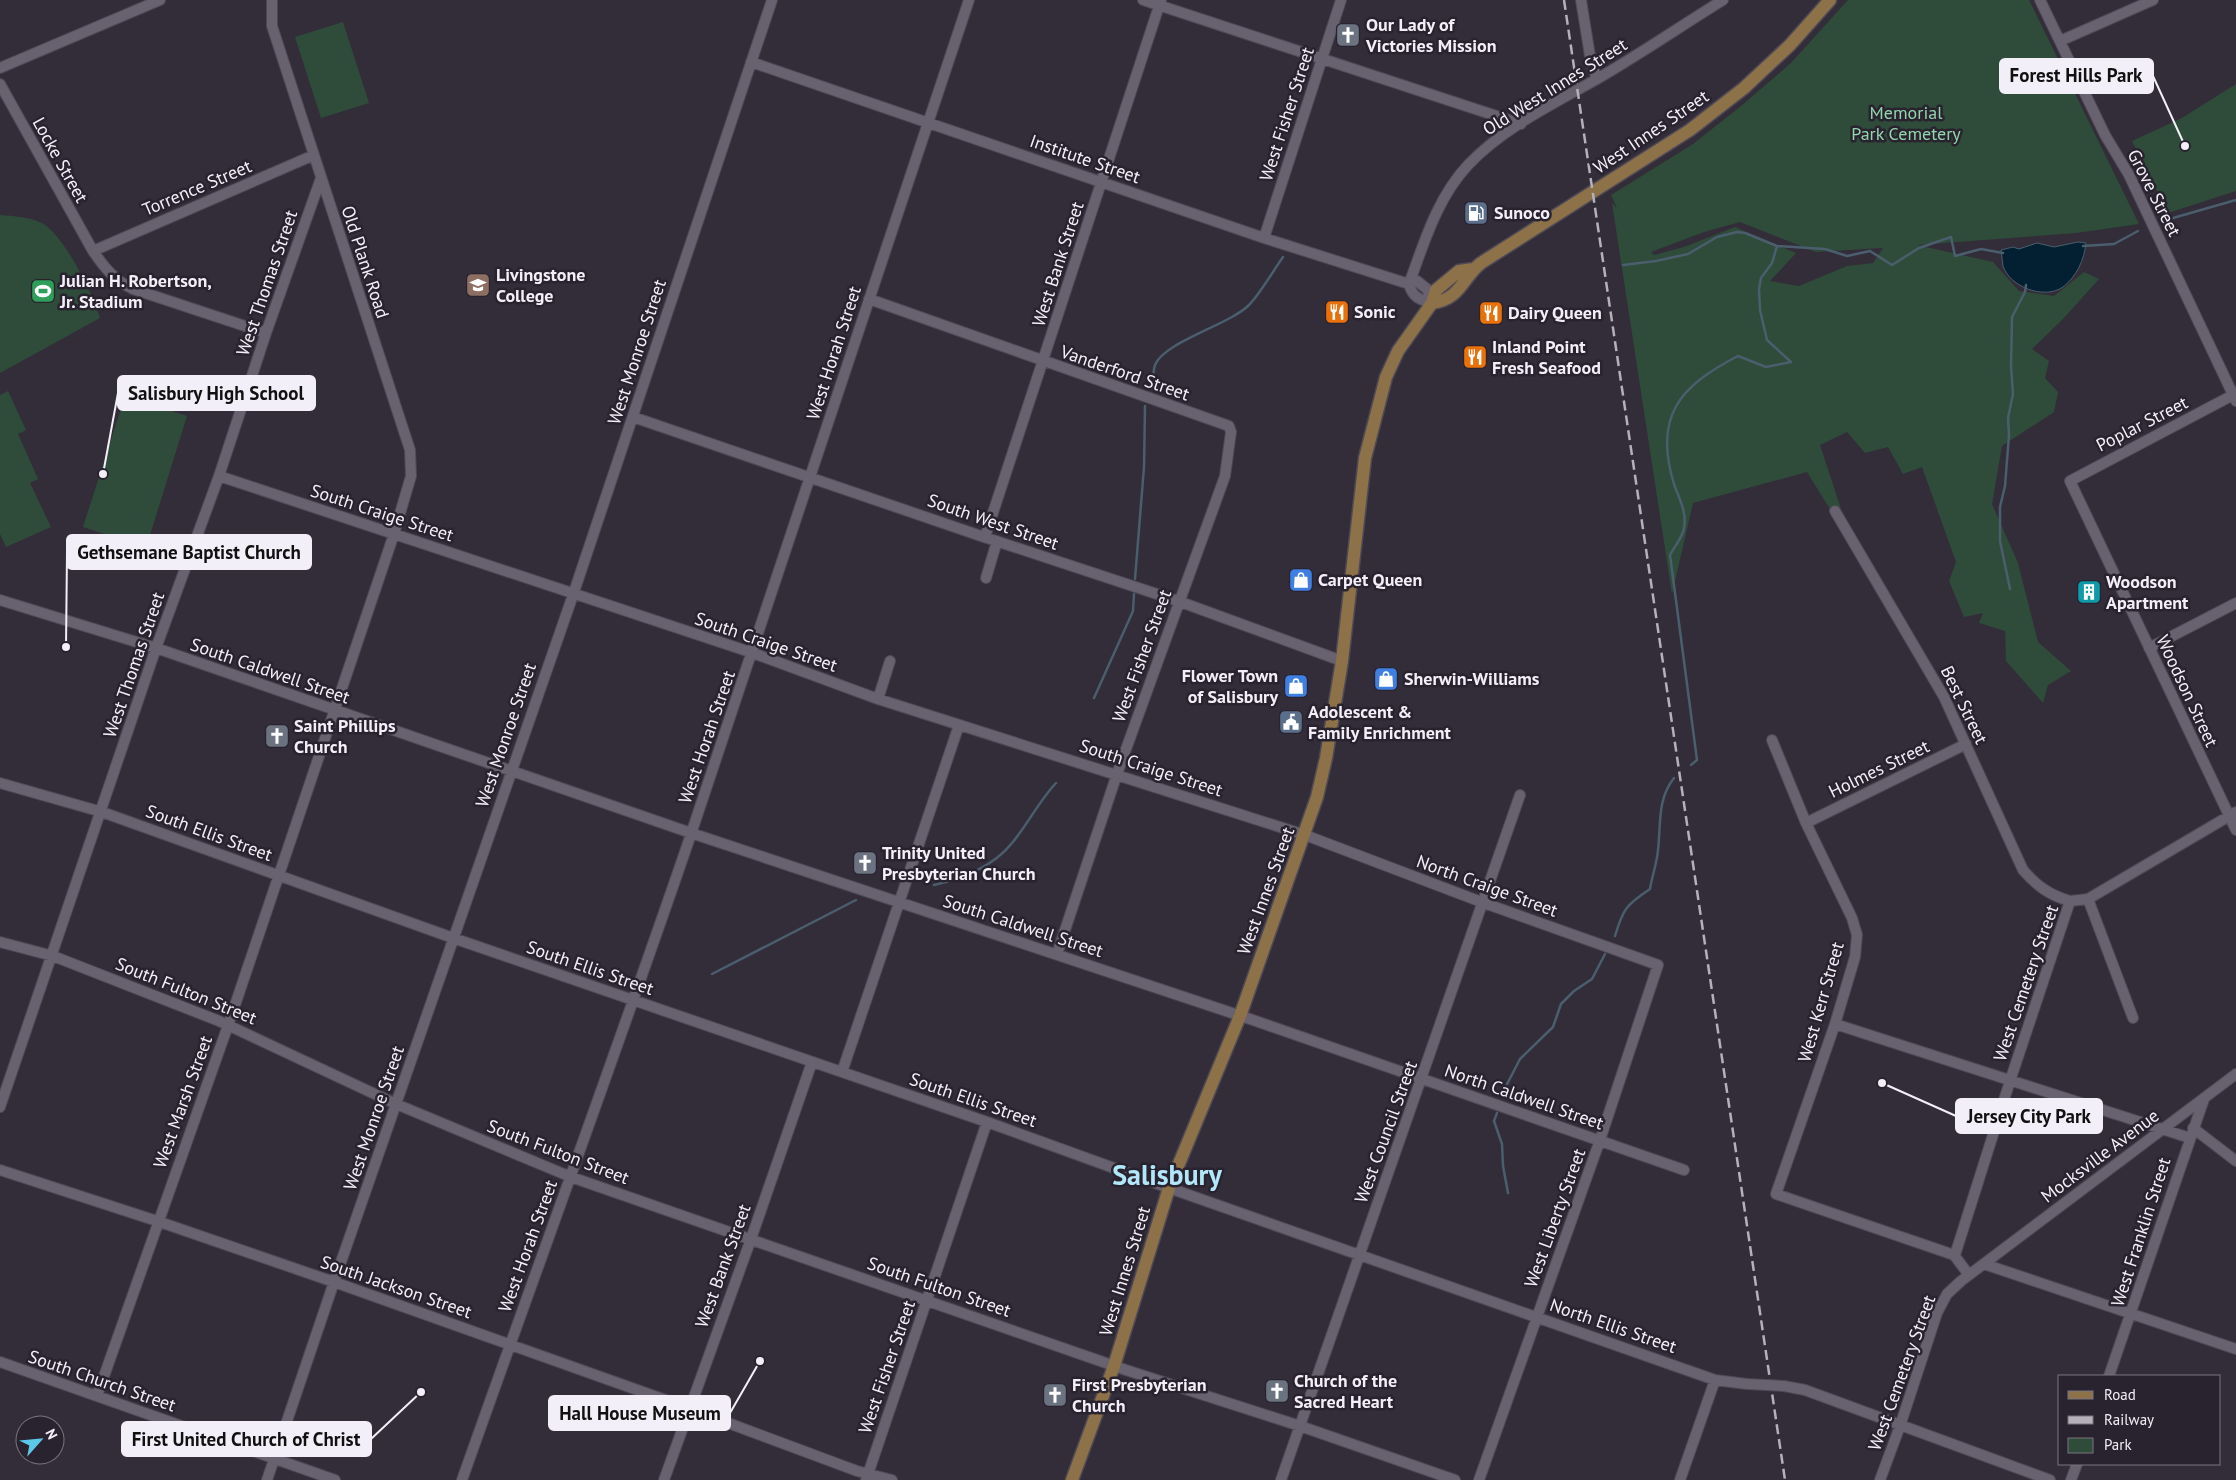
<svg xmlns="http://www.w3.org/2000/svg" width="2236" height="1480" font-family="'PT Sans',sans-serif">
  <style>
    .green { fill: #2e4c39; fill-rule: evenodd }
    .water { fill: #022031; stroke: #4a5e6d }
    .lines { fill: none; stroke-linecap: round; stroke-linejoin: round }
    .stream { stroke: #4a5e6d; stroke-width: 2.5 }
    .minor-casing { stroke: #4f4955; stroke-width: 12 }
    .major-casing { stroke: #4f4955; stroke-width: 15 }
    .minor { stroke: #686170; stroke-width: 10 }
    .major { stroke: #8d7148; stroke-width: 12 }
    .rail { stroke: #b5b0ba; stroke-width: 2.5; stroke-dasharray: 10 5; stroke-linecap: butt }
    .minor-bridge-casing { stroke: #4f4955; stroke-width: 12; stroke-linecap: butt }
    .minor-bridge { stroke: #686170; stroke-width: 10 }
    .labels { text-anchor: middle; stroke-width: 5; stroke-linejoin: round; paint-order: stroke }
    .poi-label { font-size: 18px; font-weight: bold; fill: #f3eff8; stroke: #292330; text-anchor: start }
    .street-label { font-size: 18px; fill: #f3eff8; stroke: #292330 }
    .park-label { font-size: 18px; fill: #93d6ac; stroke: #292330 }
    .town-label { font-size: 28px; font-weight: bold; fill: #b1e7f9; stroke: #292330 }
    .leader { fill: none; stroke: #f3eff8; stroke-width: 2 }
    .callout-dot { fill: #f3eff8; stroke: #292330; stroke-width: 2 }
    .callout { fill: #f3eff8; stroke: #f3eff8; stroke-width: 2 }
    .callout-label { font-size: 19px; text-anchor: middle; font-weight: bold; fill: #111 }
  </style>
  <rect width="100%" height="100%" fill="#332d3a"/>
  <path class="green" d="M1848,0H2029L2139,224L2076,233L1917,245L1993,262L2019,291L2054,296L2084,272L2099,279L2063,319L2032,349L2049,361L2045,378L2058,392L2054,412L2002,446L1992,504L2018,563L2038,642L2071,671L2048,685L2043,703L2006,661L2005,631L1979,623L1983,613L1964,617L1949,581L1956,562L1922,467L1903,474L1888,447L1865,453L1847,432L1820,445L1841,509L1833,514L1807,472L1693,503L1672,594L1612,203L1617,208L1611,195L1693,144L1741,106L1791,63ZM1740,222L1816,252L1883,248L1873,263L1847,266L1799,286L1770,281L1796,253L1735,227L1684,247L1654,255L1651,252L1704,232Z
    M343,22L369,103L321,118L295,37Z
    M2236,84V191L2168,213L2132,141L2182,118Z
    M0,215C14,216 29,217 42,223C63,234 94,295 100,318L0,373Z
    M8,391L26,430L18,434L38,479L30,483L51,527L6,547L0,534V395Z
    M125,396L187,416L146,548L83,527Z"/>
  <path class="water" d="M2078,242L2086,243C2084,260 2077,276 2063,287C2044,300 2010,287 2003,266C2002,261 2002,255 2001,250L2013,247L2019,249L2037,243L2054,247Z"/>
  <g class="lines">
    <path class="stream" d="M2166,220L2236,200
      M2083,246L2114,244L2138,231
      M1623,265L1656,261L1688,254L1717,237L1737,232L1745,233L1777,246L1825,249L1847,256L1870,251L1892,265L1919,248L1951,237L1955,256L1981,249L2003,253
      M1152,388C1153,380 1153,371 1155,365C1164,342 1229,325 1249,305C1260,294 1273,271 1283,257
      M1135,579L1144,467L1145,406
      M2010,589L2000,541V507L2005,486L2009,435L2008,418L2013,394L2011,366L2012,317L2025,292L2026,285
      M1094,698L1133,611L1134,594
      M1691,765L1697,760L1670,555C1674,547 1683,537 1684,528C1687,511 1679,499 1674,484C1653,416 1680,386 1738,356L1766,367L1791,362L1767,340L1760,310L1759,289L1761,278L1772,263L1777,246
      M934,885C962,879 994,866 1012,843C1028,824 1039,801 1056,783
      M1615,936C1623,909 1626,905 1650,889C1652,876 1657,863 1658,850C1661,825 1657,799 1674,778
      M712,974L856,900
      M1503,1092L1520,1059L1553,1027L1561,1004L1574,991L1592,979L1605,954
      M1497,1113L1494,1121L1502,1144L1503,1166L1508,1193"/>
    <defs>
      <path id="minor" d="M1143,0L1521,124
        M1581,0L1591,62L1597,79
        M2040,0L2105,135L2129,175L2236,401
        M2060,41L2153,0
        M751,62L1264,238L1409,284L1417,281L1427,289L1432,303
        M0,68L160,0
        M0,84L93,251C104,267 114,280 133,289L266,333
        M1264,238L1341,0
        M93,251L314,155
        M1409,284C1424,243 1437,198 1468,165C1503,128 1553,104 1597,79C1640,54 1681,26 1723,0
        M1409,284C1412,297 1420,300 1432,303
        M869,299L1229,426L1231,432L1225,476L1117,774L1057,954
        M2233,395L2070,481L2236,830
        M633,417L978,535L1178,601L1342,661
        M219,476L753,653L878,699L1305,835L1484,903L1658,965L1600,1140L1479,1480
        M1835,511L1944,697L2023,870C2037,886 2049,895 2070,901
        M985,537L1161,0
        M986,578L997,541
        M0,600L156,648L691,833L1250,1019L1684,1170
        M2149,648L2236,603
        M878,699L890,661
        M1772,740L1806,823L1852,918L1857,935L1855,957L1835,1024L1776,1194L1954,1255L1969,1275
        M0,783L102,812L453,938L987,1122L1169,1188L1715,1380L1747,1384
        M1806,823L1966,744
        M2088,899L2133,1018
        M0,942L53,956L219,1021L396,1104L571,1177L1126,1370L1300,1426L1455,1480
        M1835,1024L2190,1138
        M842,1072L959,725
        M0,1107L156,648L219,476L266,333L321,178
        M2193,1128L2236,1161
        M0,1170L157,1221L334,1282L688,1408L857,1471L892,1480
        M1955,1255L2010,1081L2070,901L2088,899L2236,812
        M1984,1264L2236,1349
        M0,1362L335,1480
        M2109,1376L2204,1099
        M1805,1390L2050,1480
        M97,1396L231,1017L394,534L411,476L410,450L272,26V0
        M267,1480L334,1282L573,595L772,0
        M462,1480C537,1268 615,1056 688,843C783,562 876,281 969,0
        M664,1480L751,1239L812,1062
        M866,1480L987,1122
        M1281,1480L1520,795
        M1680,1480L1715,1380
        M1880,1480L1900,1426L1937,1313L1947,1294L1961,1281L2236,1074
        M2071,1480L2077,1464"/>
      <path id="major" d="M1432,303C1461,299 1462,278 1481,263L1690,130L1744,88L1790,45L1830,0
        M1072,1480L1114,1366L1169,1188L1240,1016L1317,797L1326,758L1342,661L1365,458L1386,377L1398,351L1432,303L1436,290L1459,271L1473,269"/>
    </defs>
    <use href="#minor" class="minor-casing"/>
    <use href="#major" class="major-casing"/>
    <use href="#minor" class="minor"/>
    <use href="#major" class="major"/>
    <path class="rail" d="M1564,0L1785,1480"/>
    <defs>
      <path id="minor-bridge" d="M1747,1384L1784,1386L1805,1390"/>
    </defs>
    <use href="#minor-bridge" class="minor-bridge-casing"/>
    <use href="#minor-bridge" class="minor-bridge"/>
  </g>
  <defs>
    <symbol id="church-square" viewBox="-11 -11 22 22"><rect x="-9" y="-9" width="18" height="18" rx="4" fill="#6b7280" stroke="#292330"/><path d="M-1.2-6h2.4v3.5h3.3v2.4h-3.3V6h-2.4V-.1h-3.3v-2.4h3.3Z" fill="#fff"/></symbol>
    <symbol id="fuel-square" viewBox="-11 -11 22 22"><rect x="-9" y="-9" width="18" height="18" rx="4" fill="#5c6f8a" stroke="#292330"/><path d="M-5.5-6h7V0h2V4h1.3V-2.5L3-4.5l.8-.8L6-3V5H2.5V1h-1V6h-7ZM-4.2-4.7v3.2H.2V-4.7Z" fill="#fff"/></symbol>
    <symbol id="university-square" viewBox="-11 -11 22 22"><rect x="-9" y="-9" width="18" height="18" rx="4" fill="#8d6e63" stroke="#292330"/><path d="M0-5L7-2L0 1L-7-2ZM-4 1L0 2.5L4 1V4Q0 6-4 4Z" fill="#fff"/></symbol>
    <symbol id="stadium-square" viewBox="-11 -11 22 22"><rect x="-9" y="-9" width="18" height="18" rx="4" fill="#2e9e5b" stroke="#292330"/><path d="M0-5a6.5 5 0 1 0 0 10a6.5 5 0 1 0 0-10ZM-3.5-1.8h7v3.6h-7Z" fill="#fff"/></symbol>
    <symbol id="restaurant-square" viewBox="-11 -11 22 22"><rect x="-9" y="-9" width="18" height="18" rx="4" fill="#e8710a" stroke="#292330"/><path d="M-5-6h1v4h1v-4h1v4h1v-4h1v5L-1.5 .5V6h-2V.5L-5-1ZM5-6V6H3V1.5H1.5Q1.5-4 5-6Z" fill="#fff"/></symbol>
    <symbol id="shop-square" viewBox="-11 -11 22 22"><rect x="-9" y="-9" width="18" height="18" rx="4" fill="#3f7fe0" stroke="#292330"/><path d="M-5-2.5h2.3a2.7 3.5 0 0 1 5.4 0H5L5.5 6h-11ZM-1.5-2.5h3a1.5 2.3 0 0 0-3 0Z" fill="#fff"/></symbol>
    <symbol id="building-square" viewBox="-11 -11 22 22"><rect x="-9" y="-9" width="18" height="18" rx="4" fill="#0f9aa8" stroke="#292330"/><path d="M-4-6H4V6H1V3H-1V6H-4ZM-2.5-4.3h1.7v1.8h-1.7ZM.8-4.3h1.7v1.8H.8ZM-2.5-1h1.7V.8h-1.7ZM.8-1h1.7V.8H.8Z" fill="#fff"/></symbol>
    <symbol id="civic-square" viewBox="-11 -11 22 22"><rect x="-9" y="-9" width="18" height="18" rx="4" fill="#5c6f8a" stroke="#292330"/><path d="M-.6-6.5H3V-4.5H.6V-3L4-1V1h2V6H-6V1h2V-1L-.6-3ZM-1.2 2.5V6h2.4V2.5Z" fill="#fff"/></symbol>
  </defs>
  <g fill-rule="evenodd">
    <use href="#church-square" x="1334" y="21" width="28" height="28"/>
    <use href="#fuel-square" x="1462" y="199" width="28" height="28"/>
    <use href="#university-square" x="464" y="271" width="28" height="28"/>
    <use href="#stadium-square" x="29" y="277" width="28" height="28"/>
    <use href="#restaurant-square" x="1323" y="298" width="28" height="28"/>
    <use href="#restaurant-square" x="1477" y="299" width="28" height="28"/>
    <use href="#restaurant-square" x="1461" y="343" width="28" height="28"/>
    <use href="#shop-square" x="1287" y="566" width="28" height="28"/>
    <use href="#building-square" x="2075" y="578" width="28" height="28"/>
    <use href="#shop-square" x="1372" y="665" width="28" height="28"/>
    <use href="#shop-square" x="1282" y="672" width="28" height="28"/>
    <use href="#civic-square" x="1277" y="708" width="28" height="28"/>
    <use href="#church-square" x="263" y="722" width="28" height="28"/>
    <use href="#church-square" x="851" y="849" width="28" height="28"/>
    <use href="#church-square" x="1263" y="1377" width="28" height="28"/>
    <use href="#church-square" x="1041" y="1381" width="28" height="28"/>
  </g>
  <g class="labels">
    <g class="poi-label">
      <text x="1366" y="31">Our Lady of<tspan x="1366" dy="21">Victories Mission</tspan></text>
      <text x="1494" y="219">Sunoco</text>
      <text x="496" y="281">Livingstone<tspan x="496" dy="21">College</tspan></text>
      <text x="60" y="287">Julian H. Robertson,<tspan x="60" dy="21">Jr. Stadium</tspan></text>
      <text x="1354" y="318">Sonic</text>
      <text x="1508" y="319">Dairy Queen</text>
      <text x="1492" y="353">Inland Point<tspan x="1492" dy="21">Fresh Seafood</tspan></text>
      <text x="1318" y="586">Carpet Queen</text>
      <text x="2106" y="588">Woodson<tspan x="2106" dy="21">Apartment</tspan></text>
      <text x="1278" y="682" text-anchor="end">Flower Town<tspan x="1278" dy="21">of Salisbury</tspan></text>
      <text x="1404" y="685">Sherwin-Williams</text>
      <text x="1308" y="718">Adolescent &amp;<tspan x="1308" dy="21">Family Enrichment</tspan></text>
      <text x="294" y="732">Saint Phillips<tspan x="294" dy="21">Church</tspan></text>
      <text x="882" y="859">Trinity United<tspan x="882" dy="21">Presbyterian Church</tspan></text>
      <text x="1294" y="1387">Church of the<tspan x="1294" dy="21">Sacred Heart</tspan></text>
      <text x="1072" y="1391">First Presbyterian<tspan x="1072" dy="21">Church</tspan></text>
    </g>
    <g class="street-label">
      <text transform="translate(1555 87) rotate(-32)" y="6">Old West Innes Street</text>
      <text transform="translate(1287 114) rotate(-72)" y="6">West Fisher Street</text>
      <text transform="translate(1651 132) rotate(-34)" y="6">West Innes Street</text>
      <text transform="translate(1085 159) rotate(19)" y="6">Institute Street</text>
      <text transform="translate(60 160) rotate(61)" y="6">Locke Street</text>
      <text transform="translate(197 188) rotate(-23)" y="6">Torrence Street</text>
      <text transform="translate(2154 193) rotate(63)" y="6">Grove Street</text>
      <text transform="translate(365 262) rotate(72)" y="6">Old Plank Road</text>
      <text transform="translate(1058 264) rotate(-72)" y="6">West Bank Street</text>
      <text transform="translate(267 283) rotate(-71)" y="6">West Thomas Street</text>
      <text transform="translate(637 352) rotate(-72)" y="6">West Monroe Street</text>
      <text transform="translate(834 353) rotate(-72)" y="6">West Horah Street</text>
      <text transform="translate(1125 373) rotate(19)" y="6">Vanderford Street</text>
      <text transform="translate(2142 424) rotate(-27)" y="6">Poplar Street</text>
      <text transform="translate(382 513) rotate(18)" y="6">South Craige Street</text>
      <text transform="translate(993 522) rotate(19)" y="6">South West Street</text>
      <text transform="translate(766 642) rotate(19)" y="6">South Craige Street</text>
      <text transform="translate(1142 656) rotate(-70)" y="6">West Fisher Street</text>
      <text transform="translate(134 665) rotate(-71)" y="6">West Thomas Street</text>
      <text transform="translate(270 671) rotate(19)" y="6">South Caldwell Street</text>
      <text transform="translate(2187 691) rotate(65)" y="6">Woodson Street</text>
      <text transform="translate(1964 705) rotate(64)" y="6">Best Street</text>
      <text transform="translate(506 735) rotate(-71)" y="6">West Monroe Street</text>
      <text transform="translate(707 737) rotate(-71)" y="6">West Horah Street</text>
      <text transform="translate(1151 768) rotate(18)" y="6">South Craige Street</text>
      <text transform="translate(1879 769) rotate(-26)" y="6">Holmes Street</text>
      <text transform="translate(209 833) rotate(20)" y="6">South Ellis Street</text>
      <text transform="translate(1487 886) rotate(20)" y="6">North Craige Street</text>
      <text transform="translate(1266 891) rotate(-70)" y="6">West Innes Street</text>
      <text transform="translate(1023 926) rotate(18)" y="6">South Caldwell Street</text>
      <text transform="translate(590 968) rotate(19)" y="6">South Ellis Street</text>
      <text transform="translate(2026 983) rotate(-71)" y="6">West Cemetery Street</text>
      <text transform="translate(186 991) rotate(22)" y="6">South Fulton Street</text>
      <text transform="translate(1821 1002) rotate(-74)" y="6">West Kerr Street</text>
      <text transform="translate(1524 1097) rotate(19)" y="6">North Caldwell Street</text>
      <text transform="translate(973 1100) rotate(19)" y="6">South Ellis Street</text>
      <text transform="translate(183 1102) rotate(-70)" y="6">West Marsh Street</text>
      <text transform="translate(374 1118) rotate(-71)" y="6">West Monroe Street</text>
      <text transform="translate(1386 1132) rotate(-70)" y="6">West Council Street</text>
      <text transform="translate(558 1152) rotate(21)" y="6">South Fulton Street</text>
      <text transform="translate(2100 1156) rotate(-37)" y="6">Mocksville Avenue</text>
      <text transform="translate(1555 1218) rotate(-70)" y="6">West Liberty Street</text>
      <text transform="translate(2141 1232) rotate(-72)" y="6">West Franklin Street</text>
      <text transform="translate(528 1246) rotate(-70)" y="6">West Horah Street</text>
      <text transform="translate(723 1266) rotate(-70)" y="6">West Bank Street</text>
      <text transform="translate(1125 1271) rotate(-73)" y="6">West Innes Street</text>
      <text transform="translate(396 1287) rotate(19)" y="6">South Jackson Street</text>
      <text transform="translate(939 1287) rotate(19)" y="6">South Fulton Street</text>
      <text transform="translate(1613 1326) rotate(19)" y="6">North Ellis Street</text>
      <text transform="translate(887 1367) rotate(-71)" y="6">West Fisher Street</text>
      <text transform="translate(1902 1373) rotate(-70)" y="6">West Cemetery Street</text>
      <text transform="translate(102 1381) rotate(19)" y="6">South Church Street</text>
    </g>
    <g class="park-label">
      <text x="1906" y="119">Memorial<tspan x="1906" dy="21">Park Cemetery</tspan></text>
    </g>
    <g class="town-label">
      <text x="1167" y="1185">Salisbury</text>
    </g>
  </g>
  <path class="leader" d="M2185 146L2153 76M103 474L118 393M66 647L67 552M1882 1083L1956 1116M760 1361L730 1413M421 1392L371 1439"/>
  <g class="callout-dot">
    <circle cx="2185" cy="146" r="5"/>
    <circle cx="103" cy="474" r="5"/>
    <circle cx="66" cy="647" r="5"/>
    <circle cx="1882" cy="1083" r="5"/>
    <circle cx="760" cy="1361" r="5"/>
    <circle cx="421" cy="1392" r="5"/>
  </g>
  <g class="callout">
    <rect x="2000" y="59" width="153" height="34" rx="5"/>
    <rect x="118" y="376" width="197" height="34" rx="5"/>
    <rect x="67" y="535" width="244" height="34" rx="5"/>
    <rect x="1956" y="1099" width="146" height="34" rx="5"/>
    <rect x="549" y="1396" width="181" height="34" rx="5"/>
    <rect x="122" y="1422" width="249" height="34" rx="5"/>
  </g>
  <g class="callout-label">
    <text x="2076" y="82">Forest Hills Park</text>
    <text x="216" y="400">Salisbury High School</text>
    <text x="189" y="559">Gethsemane Baptist Church</text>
    <text x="2029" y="1123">Jersey City Park</text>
    <text x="640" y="1420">Hall House Museum</text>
    <text x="246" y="1446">First United Church of Christ</text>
  </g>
  <rect x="2058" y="1375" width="162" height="90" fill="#292330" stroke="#7a7580"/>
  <rect x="2068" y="1391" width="25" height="8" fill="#8d7148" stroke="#7a7580"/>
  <text x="2104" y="1400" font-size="15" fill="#f3eff8">Road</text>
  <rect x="2068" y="1416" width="25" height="8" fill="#b5b0ba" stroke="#7a7580"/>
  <text x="2104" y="1425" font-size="15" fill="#f3eff8">Railway</text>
  <rect x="2068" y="1438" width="25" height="15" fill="#2e4c39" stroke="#7a7580"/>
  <text x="2104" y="1450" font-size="15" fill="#f3eff8">Park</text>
  <g transform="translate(40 1440) rotate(63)"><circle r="24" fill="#292330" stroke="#7a7580"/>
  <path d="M0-4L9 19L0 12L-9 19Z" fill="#5dc7e8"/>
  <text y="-8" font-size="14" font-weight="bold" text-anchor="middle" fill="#f3eff8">N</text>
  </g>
</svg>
